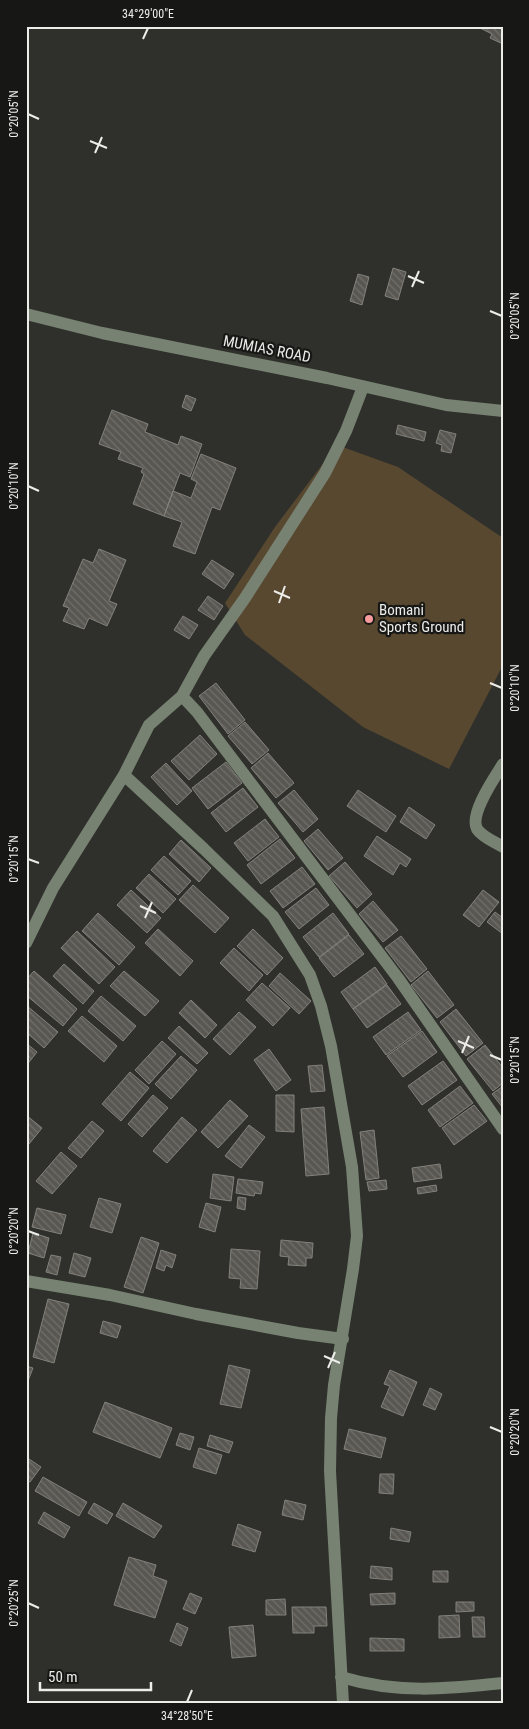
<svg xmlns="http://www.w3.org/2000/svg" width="529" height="1729" font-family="'Roboto Condensed',sans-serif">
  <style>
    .green { fill: #584830 }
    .building { fill: url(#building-back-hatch); stroke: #83817c }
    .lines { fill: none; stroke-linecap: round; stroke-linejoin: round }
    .minor { stroke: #778272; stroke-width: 12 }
    .ticks { fill: none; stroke: #ecece9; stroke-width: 2 }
    .poi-dot { fill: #f59b9c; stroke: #171715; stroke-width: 2 }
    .labels { text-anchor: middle; stroke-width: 4.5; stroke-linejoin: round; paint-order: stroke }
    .street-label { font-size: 15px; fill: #ecece9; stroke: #171715 }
    .poi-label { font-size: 15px; fill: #ecece9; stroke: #171715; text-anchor: start }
    .neatline { fill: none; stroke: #ecece9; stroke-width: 2 }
    .ticks-label { font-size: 12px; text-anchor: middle; fill: #ecece9 }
  </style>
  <defs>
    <pattern id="building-back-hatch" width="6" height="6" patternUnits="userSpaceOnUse" patternTransform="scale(1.25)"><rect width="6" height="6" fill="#585751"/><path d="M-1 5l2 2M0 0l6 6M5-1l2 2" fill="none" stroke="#706f6a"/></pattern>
  </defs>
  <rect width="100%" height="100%" fill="#2f302b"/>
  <path class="green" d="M337,445L398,467L503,538V665L449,769L363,727L245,635L225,603L275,527Z"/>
  <path class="building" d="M476,26H503V44L490,38L492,34Z
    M393,268L406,272L398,300L385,296Z
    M358,274L369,277L362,305L350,301Z
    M186,395L196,399L191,411L182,407Z
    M112,410L148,424L145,432L178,445L181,436L202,444L190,477L180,473L164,516L133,504L144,474L141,472L143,468L118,459L121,452L99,444Z
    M398,425L426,432L424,441L396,434Z
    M440,430L456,434L451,453L441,451L442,445L436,443Z
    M201,454L236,468L220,510L212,507L195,554L173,546L182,522L164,516L173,491L191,498L197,482L191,479Z
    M99,549L126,560L109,601L117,604L107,626L89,618L84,629L63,621L69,608L63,606L83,559L93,563Z
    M212,560L234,574L224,589L202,574Z
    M208,596L223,606L214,620L198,610Z
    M183,616L198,625L189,639L174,630Z
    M216,683L245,720L228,734L199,696Z
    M245,722L269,750L252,764L228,736Z
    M200,735L217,754L189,780L171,761Z
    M268,753L294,783L276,798L251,768Z
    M226,762L242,783L208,809L192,788Z
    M166,763L192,791L177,805L151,777Z
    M243,788L258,807L226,832L211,813Z
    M294,790L318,819L303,832L278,803Z
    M358,790L396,816L386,832L347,806Z
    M409,807L435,825L426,839L400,822Z
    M265,819L279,837L248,861L234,843Z
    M318,829L343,858L328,870L304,841Z
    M377,836L411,859L406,867L400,863L393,875L364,856Z
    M280,839L295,858L261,884L247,865Z
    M181,840L211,868L199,882L169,854Z
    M164,856L191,881L178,895L151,870Z
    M345,862L372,894L357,908L329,876Z
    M302,867L315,884L283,908L270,891Z
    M149,874L176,899L163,913L136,888Z
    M193,885L229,918L215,933L179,900Z
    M316,888L329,905L299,929L285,912Z
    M131,890L161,918L147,933L117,905Z
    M483,890L499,902L479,927L463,915Z
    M373,901L398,930L383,942L359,914Z
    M495,912L503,918V934L487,922Z
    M98,913L135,947L119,965L82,931Z
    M333,913L349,934L319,957L303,937Z
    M158,929L193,961L180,976L145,943Z
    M253,929L283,958L267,975L237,946Z
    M77,931L115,967L99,984L61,948Z
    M349,935L364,954L334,977L319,958Z
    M401,936L427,969L411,982L385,948Z
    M234,948L263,975L249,991L220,963Z
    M64,964L94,991L83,1004L53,976Z
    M375,967L387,984L353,1009L341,992Z
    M34,971L77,1009L63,1026L26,995V980Z
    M124,971L159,1001L145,1016L110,986Z
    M428,971L454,1005L437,1018L411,985Z
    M280,973L311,1001L299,1014L269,986Z
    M262,983L290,1008L273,1026L246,1000Z
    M387,985L401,1004L367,1028L353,1009Z
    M101,996L136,1026L123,1041L88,1011Z
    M191,1000L217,1025L205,1038L179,1013Z
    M26,1005L58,1032L44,1048L26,1032Z
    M456,1009L483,1043L466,1056L440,1022Z
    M239,1012L256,1027L230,1055L213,1039Z
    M408,1012L421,1030L386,1055L373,1037Z
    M82,1016L117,1046L104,1062L68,1031Z
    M179,1026L208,1053L197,1064L168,1038Z
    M422,1031L437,1052L403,1077L387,1056Z
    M162,1041L176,1054L149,1084L135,1070Z
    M26,1043L37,1052L26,1066Z
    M485,1045L503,1068V1083L493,1091L467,1059Z
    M269,1049L291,1080L276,1091L254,1060Z
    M181,1056L197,1070L171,1099L155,1084Z
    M443,1061L457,1080L422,1105L408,1086Z
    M322,1065L325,1091L311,1092L308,1066Z
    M130,1072L149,1088L121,1121L102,1104Z
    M460,1086L473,1103L440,1127L428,1110Z
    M503,1086V1108L492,1094Z
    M153,1095L168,1108L142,1137L128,1124Z
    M276,1095H294V1132L276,1131Z
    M230,1100L248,1116L218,1148L201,1132Z
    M474,1105L487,1121L454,1145L442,1128Z
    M324,1107L329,1174L306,1176L301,1109Z
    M26,1115L42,1128L29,1144L26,1142Z
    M182,1117L197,1130L167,1163L153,1151Z
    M92,1121L104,1131L81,1158L68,1148Z
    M249,1125L265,1137L241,1168L225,1156Z
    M374,1130L379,1178L366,1180L360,1132Z
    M61,1152L77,1166L52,1194L36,1181Z
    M440,1164L442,1178L414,1182L412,1168Z
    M213,1174L234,1177L231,1201L210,1198Z
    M238,1179L263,1182L261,1194L255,1193L254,1196L236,1193Z
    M386,1180L387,1189L369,1191L367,1182Z
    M436,1185L437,1191L418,1194L417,1188Z
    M238,1197L246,1198L245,1210L237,1208Z
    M99,1198L121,1204L112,1233L90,1227Z
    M206,1203L221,1207L215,1232L199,1227Z
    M37,1208L66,1215L61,1234L32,1227Z
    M33,1233L49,1238L44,1258L28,1253Z
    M141,1237L159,1243L143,1293L124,1287Z
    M281,1240L313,1243L312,1258H306V1266L288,1265L289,1257L280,1256Z
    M231,1249L260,1251L257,1289L240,1288L241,1279L229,1278Z
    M161,1250L176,1255L172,1268L166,1265L164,1271L156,1268Z
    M74,1253L91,1258L85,1277L69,1273Z
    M51,1255L61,1257L57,1275L46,1272Z
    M48,1299L69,1304L54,1363L33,1357Z
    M103,1321L121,1326L117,1338L100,1333Z
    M229,1365L250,1370L241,1408L220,1404Z
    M26,1366L33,1368L26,1386Z
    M390,1370L417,1382L403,1416L381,1407L390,1386L384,1384Z
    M430,1388L442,1394L435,1410L423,1405Z
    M105,1402L172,1428L160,1458L93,1432Z
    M349,1429L386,1438L381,1458L344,1449Z
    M180,1433L194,1437L190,1450L176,1445Z
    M210,1435L233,1442L229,1453L207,1446Z
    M199,1448L222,1455L216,1474L193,1467Z
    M26,1457L41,1467L30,1482L26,1480Z
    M380,1474H394L393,1494L379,1493Z
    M43,1477L87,1502L79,1516L35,1491Z
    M285,1500L306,1505L303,1520L282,1515Z
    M94,1503L113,1514L107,1524L88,1513Z
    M123,1503L162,1526L154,1538L116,1516Z
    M44,1512L70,1527L64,1538L38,1523Z
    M238,1524L261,1532L255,1552L232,1545Z
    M391,1528L411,1532L409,1542L390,1539Z
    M129,1557L156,1565L153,1576L167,1581L155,1618L114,1605Z
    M371,1566L392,1568V1580L370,1578Z
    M433,1571H448V1582H433Z
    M190,1593L202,1598L195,1614L183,1609Z
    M395,1593V1604L371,1605L370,1594Z
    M285,1599L286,1615H266V1600Z
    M456,1602H474V1611L456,1612Z
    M292,1607H326L327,1626H314V1633H293Z
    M459,1615L460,1637L439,1638V1616Z
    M472,1617H484L485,1637H473Z
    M177,1623L188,1628L181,1646L170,1641Z
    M253,1625L256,1656L232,1658L229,1627Z
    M370,1638L404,1639V1651H370Z"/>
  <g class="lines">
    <path class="minor" d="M26,314L102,333L327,378L446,405L503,411
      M182,696L197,712L398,978L503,1129
      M503,764C495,777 469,814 477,829C482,837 495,842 503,847
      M124,775L204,849L273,916L310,975L321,1006L331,1046L352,1167L357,1236L353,1269L334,1385L331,1418L330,1471L343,1703
      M26,943L53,888L124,775L149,725L182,696L204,656L245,598L325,473L346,431L363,387
      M26,1281L110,1295L196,1314L298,1333L343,1339
      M341,1677C397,1694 446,1689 503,1683"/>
  </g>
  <path class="ticks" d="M143,39L148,28M28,114L39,119M90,141L107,148M95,153L102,137M408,276L424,283M412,287L419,271M490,311L502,316M28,486L39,491M274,591L290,598M279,603L285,586M490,683L502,688M28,859L39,863M140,906L156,913M145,918L152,902M458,1041L474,1048M462,1053L469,1036M490,1055L502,1060M28,1231L39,1235M324,1356L340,1363M328,1368L335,1352M490,1427L502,1432M28,1603L39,1608M187,1702L192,1690"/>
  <circle class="poi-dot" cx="369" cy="619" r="5"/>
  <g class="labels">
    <g class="street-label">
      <text transform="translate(267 349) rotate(11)" y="5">MUMIAS ROAD</text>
    </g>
    <g class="poi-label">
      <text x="379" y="615">Bomani<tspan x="379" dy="17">Sports Ground</tspan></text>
    </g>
  </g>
  <rect width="529" height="1729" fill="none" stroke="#171715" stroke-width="55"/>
  <path d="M40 1682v8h111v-8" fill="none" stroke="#ecece9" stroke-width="2.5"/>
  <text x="48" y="1682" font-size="15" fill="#ecece9" stroke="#171715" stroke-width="4" paint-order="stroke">50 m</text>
  <rect x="28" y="28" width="474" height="1674" class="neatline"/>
  <g class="ticks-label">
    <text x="148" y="18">34°29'00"E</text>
    <text transform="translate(14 114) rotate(-90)" y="4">0°20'05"N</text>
    <text transform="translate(515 316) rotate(-90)" y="4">0°20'05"N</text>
    <text transform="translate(14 486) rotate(-90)" y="4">0°20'10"N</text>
    <text transform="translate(515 688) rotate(-90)" y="4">0°20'10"N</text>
    <text transform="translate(14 859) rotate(-90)" y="4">0°20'15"N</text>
    <text transform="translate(515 1060) rotate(-90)" y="4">0°20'15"N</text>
    <text transform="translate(14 1231) rotate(-90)" y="4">0°20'20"N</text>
    <text transform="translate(515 1432) rotate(-90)" y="4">0°20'20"N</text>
    <text transform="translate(14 1603) rotate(-90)" y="4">0°20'25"N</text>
    <text x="187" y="1720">34°28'50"E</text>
  </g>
</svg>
